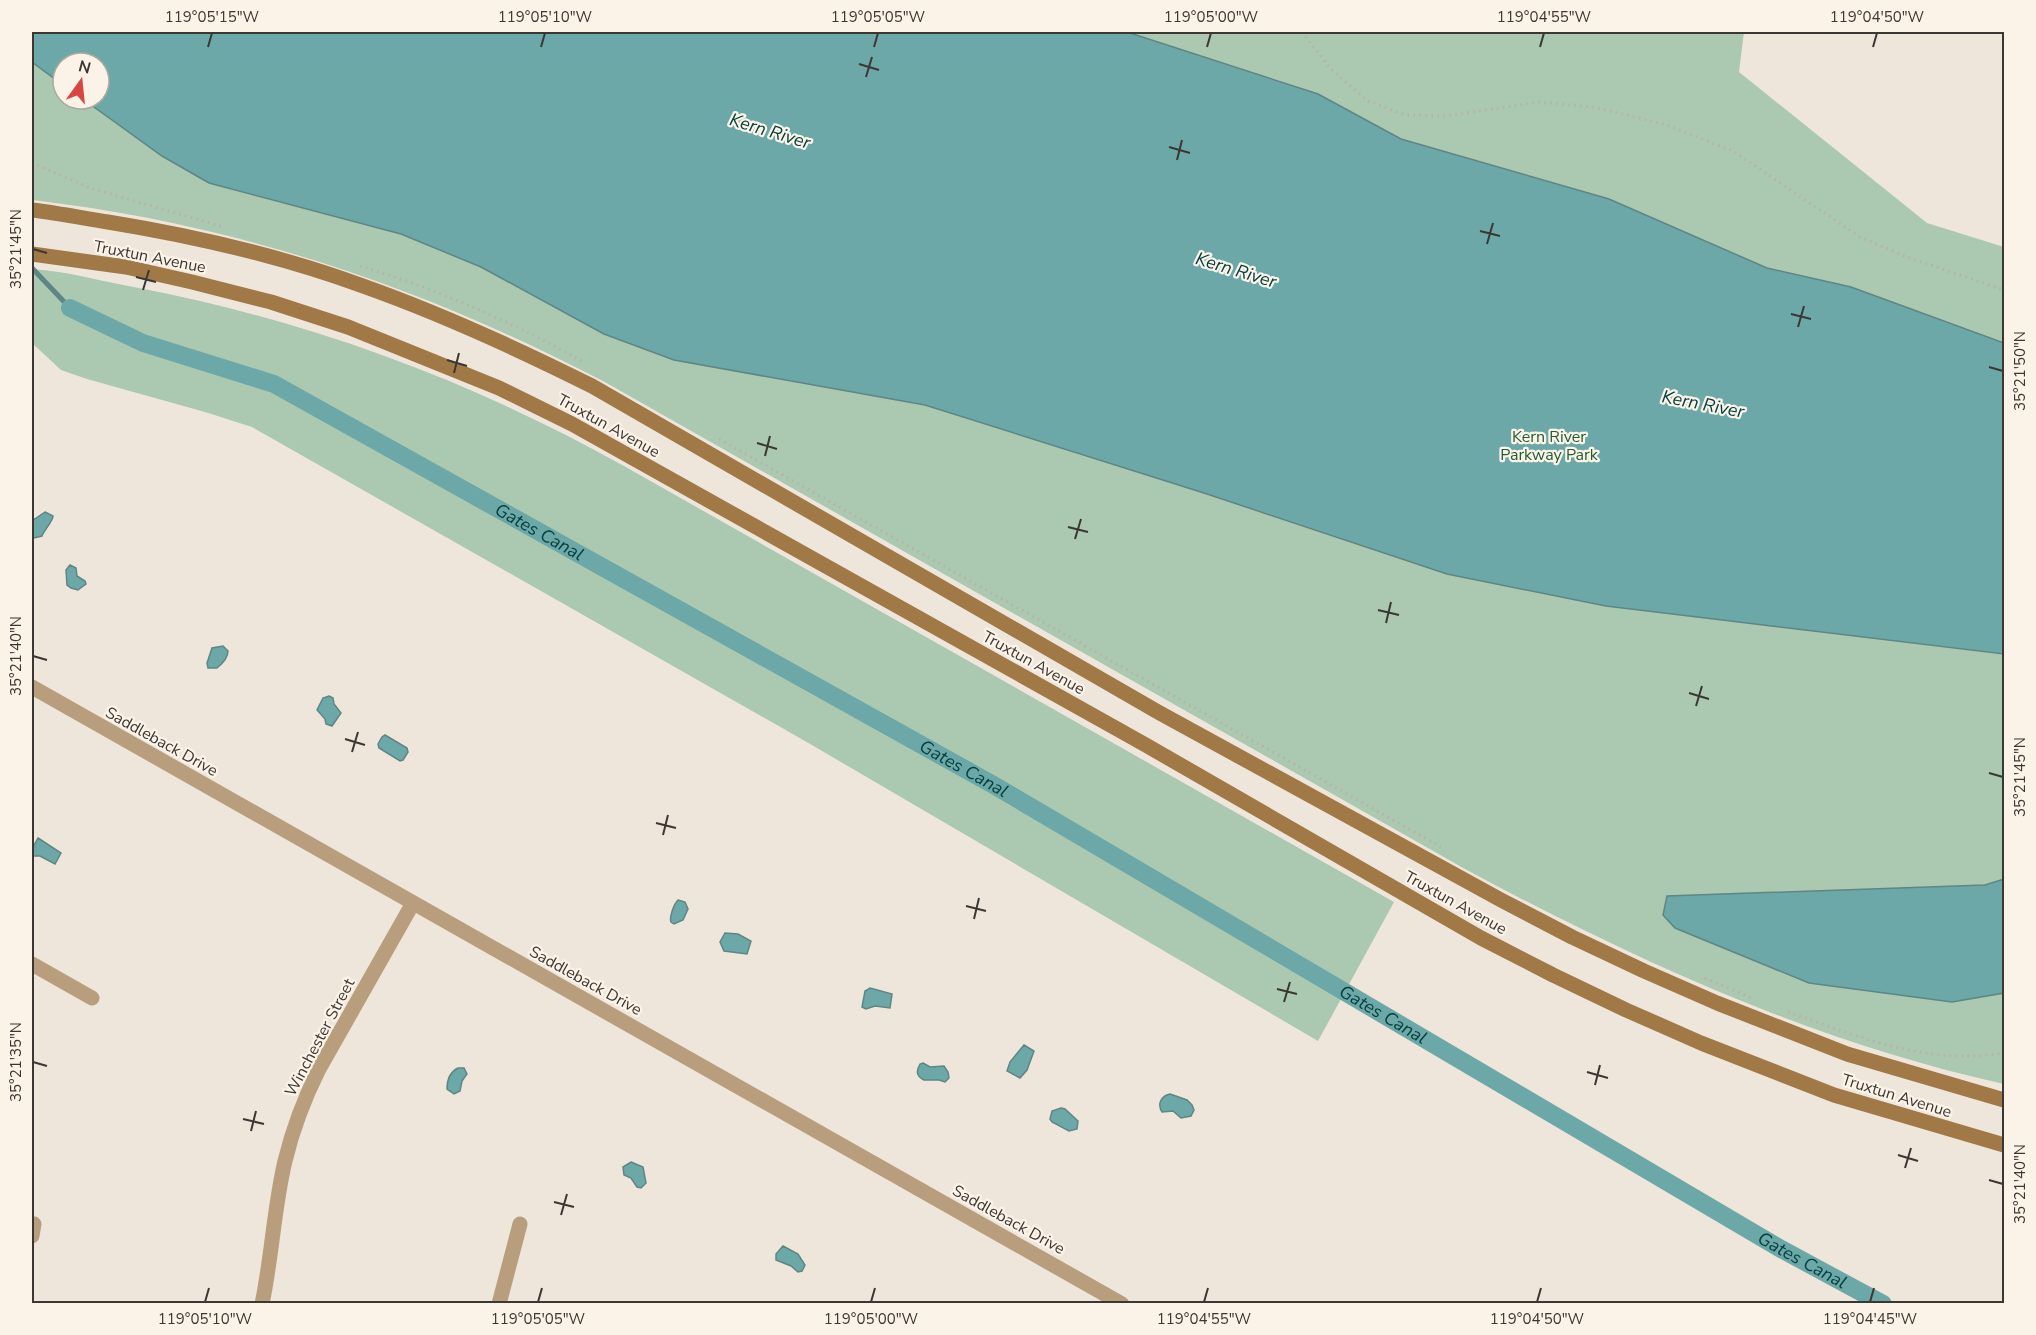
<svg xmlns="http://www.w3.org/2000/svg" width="2036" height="1335" font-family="'Nunito Sans',sans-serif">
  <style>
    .green { fill: #abc8b0; fill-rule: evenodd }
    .water { fill: #6da8a8; stroke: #5e8685; stroke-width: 1.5 }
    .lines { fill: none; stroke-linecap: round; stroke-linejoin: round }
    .stream { stroke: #5e8685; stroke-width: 5 }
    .canal { stroke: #6da8a8; stroke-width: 18 }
    .path { stroke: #b8b1a8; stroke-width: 3; stroke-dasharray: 1.5 4.5; stroke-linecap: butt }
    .minor { stroke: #b89e7d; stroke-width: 15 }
    .secondary { stroke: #a07947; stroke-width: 15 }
    .ticks { fill: none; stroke: #3b3733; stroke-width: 2 }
    .labels { text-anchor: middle; stroke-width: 4.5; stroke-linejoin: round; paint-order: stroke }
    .street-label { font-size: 16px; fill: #3b3733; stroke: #fcf3e8 }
    .park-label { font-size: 16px; fill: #215c33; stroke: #fcf3e8 }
    .water-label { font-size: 18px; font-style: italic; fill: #054041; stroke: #fcf3e8 }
    .neatline { fill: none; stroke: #3b3733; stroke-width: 2 }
    .ticks-label { font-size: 15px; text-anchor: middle; fill: #3b3733 }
  </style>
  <rect width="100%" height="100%" fill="#efe6db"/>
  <path class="green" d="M32,32H1744L1739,72L1927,223L2004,247V1084C1814,1042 1636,961 1465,869L603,381C420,286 237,224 32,200ZM63,63H99V99H63Z
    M32,269C67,271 104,282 139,288C310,321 472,381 624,466L1394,902L1318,1041L805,741L252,427L205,412L87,379L61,370L32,343Z"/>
  <path class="water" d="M32,32H1127L1318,94L1401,139L1609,199L1767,268L1851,287L2004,343V654L1606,606L1447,574L1204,493L925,405L674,360L604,334L481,267L401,234L209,183L162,156L83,99H99V63H63V85L32,62Z
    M45,512L53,516C53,521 45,529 42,536L34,538L32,537V521Z
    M70,565L76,568L77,576L85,581L86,584L78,590L71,588L67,585L66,570Z
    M223,646L228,651C228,658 222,664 217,668H208L207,663L212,648Z
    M329,696L333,698L334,704L341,713L332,726L326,724L325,719L317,710L323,698Z
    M385,735L407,748L408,752L403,760L400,761L379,748L378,744L382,737Z
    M38,838L61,853L55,864L40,856H33L32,849Z
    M2004,879V993L1952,1002L1809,983L1675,928L1663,915L1667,896L1985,885Z
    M678,900L685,902L688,909L683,920L674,924L671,922C669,917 674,904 678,900Z
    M725,933L738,934L751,941L747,954L724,951L720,942Z
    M870,988L892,994L890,1008L875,1006L866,1009L862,1007L865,991Z
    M1024,1045L1034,1051L1027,1070L1020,1078L1007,1071L1010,1062Z
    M923,1063L930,1067L944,1066L948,1072L949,1078L945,1082L939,1080H924C916,1076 916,1071 920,1064Z
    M458,1068H464L467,1074L462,1081L460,1091L454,1094L447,1089C447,1080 450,1072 458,1068Z
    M1170,1094L1187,1100L1192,1105L1194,1110L1191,1116L1181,1118L1173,1111L1162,1112C1157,1104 1161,1096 1170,1094Z
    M1061,1108L1065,1109L1078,1121L1077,1129L1069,1131L1052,1122L1050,1119L1052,1111Z
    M631,1162L643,1167L646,1183L641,1188L637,1187L631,1178L624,1175L623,1167Z
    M783,1246L798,1254L805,1265L802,1271L798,1272L791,1266L776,1260V1254Z"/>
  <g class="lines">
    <path class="stream" d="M32,268L70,308"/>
    <path class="canal" id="s1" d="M70,308L143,343L274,384L997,787L1781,1249L1883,1304"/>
    <path class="path" d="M1302,32L1330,68L1368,101L1405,115L1446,116L1539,102L1593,107L1664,124L1733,151L1860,237L1907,257L2004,290
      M32,163L93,189L224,227
      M360,266C435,288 517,324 585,363
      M719,439L1441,847
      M1705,978L1752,998
      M1788,1012C1849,1033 1907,1058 1972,1056C1983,1055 1994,1055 2004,1052"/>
    <path class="minor" d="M32,687L1122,1304
      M32,964L92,998
      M32,1236L34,1224
      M262,1304C272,1256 274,1207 285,1161C293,1128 304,1099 319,1069L413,903
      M499,1304L520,1224"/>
    <path class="secondary" d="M32,210C57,213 83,218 108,222C194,236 281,256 363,286C442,314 518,349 592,386L1158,712L1501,900L1572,937L1644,971L1717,1003L1847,1054L2004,1100
      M32,254L126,267L192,282L271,302L348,327L499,388L572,424L1144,744L1481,938L1553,975L1626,1010L1701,1043L1834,1095L2004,1145"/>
  </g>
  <path class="ticks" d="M208,47L212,33M541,47L545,33M874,47L878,33M1207,47L1211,33M1540,47L1544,33M1873,47L1877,33M859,64L879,70M866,77L872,57M1169,147L1190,153M1177,160L1182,140M1480,231L1500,236M1487,244L1493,223M33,249L47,253M136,277L156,282M143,290L149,270M1791,314L1811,319M1798,327L1804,306M447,360L467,366M1989,367L2003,371M454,373L459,353M757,443L777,449M765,456L770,436M1068,527L1088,532M1075,539L1081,519M1378,610L1399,615M1386,623L1391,602M33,656L47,660M1689,693L1709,699M1696,706L1702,686M345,739L365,745M352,752L358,732M1989,773L2003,777M656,823L676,828M663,835L668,815M966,906L986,911M974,919L979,898M1277,989L1297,994M1284,1002L1290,982M33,1062L47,1066M1587,1072L1608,1078M1595,1085L1600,1065M243,1119L264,1124M251,1131L256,1111M1898,1155L1918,1161M1905,1168L1911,1148M1989,1180L2003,1184M554,1202L574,1207M561,1215L567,1194M205,1302L209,1288M538,1302L542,1288M871,1302L875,1288M1204,1302L1208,1288M1537,1302L1541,1288M1870,1302L1874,1288"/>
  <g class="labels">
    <g class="street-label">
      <text transform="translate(150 256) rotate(11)" y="6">Truxtun Avenue</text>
      <text transform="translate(609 425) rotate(29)" y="6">Truxtun Avenue</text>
      <text transform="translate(1034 662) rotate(29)" y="6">Truxtun Avenue</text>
      <text transform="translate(162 741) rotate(29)" y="6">Saddleback Drive</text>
      <text transform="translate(1456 902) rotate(29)" y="6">Truxtun Avenue</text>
      <text transform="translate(586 980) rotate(29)" y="6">Saddleback Drive</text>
      <text transform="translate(319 1037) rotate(-62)" y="6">Winchester Street</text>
      <text transform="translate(1897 1095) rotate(17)" y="6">Truxtun Avenue</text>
      <text transform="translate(1009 1219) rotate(29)" y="6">Saddleback Drive</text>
    </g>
    <g class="park-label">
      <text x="1549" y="442">Kern River<tspan x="1549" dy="18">Parkway Park</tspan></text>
    </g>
    <g class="water-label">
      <text transform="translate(770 131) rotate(17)" y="6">Kern River</text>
      <text transform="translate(1236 270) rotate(17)" y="6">Kern River</text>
      <text transform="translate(1703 404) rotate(11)" y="6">Kern River</text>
      <text dy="6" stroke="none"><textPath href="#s1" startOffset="522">Gates Canal</textPath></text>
      <text dy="6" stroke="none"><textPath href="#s1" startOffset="1008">Gates Canal</textPath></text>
      <text dy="6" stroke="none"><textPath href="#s1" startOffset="1494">Gates Canal</textPath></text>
      <text dy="6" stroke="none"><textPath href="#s1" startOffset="1980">Gates Canal</textPath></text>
    </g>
  </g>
  <rect width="2036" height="1335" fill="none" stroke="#fcf3e8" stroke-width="66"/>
  <g transform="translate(81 81) rotate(15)"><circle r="28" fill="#fcf3e8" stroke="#afa8a0" stroke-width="1.5"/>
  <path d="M0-4.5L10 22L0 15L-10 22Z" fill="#d64744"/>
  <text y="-9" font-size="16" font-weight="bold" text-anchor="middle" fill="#3b3733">N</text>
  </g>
  <rect x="33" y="33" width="1970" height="1269" class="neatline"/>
  <g class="ticks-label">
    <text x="212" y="22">119°05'15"W</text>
    <text x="545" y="22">119°05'10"W</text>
    <text x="878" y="22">119°05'05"W</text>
    <text x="1211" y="22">119°05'00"W</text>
    <text x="1544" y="22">119°04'55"W</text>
    <text x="1877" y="22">119°04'50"W</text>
    <text transform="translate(16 249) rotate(-90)" y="5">35°21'45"N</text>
    <text transform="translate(2020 371) rotate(-90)" y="5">35°21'50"N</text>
    <text transform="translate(16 656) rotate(-90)" y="5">35°21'40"N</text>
    <text transform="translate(2020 777) rotate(-90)" y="5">35°21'45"N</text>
    <text transform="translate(16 1062) rotate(-90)" y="5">35°21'35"N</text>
    <text transform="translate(2020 1184) rotate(-90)" y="5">35°21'40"N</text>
    <text x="205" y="1324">119°05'10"W</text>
    <text x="538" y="1324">119°05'05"W</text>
    <text x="871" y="1324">119°05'00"W</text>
    <text x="1204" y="1324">119°04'55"W</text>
    <text x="1537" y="1324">119°04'50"W</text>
    <text x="1870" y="1324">119°04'45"W</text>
  </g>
</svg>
